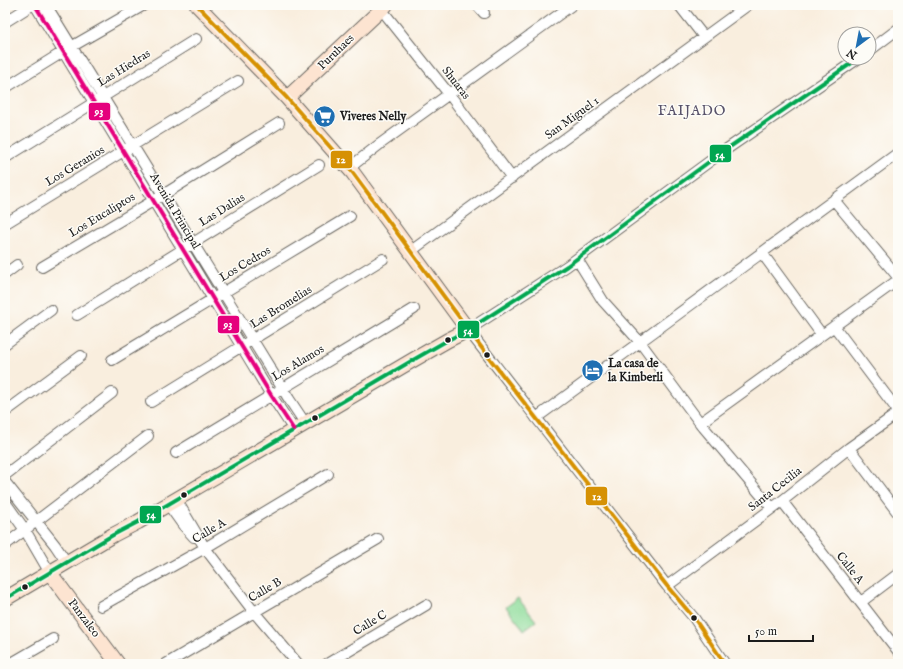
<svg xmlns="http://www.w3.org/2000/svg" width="903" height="669" viewBox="0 0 903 669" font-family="'IM FELL English',serif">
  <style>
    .green { fill: #8ddc9a; stroke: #547c5b }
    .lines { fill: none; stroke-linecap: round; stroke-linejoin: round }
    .street-casing { stroke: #696660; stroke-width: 12 }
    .secondary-casing { stroke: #696660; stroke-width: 16 }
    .street { stroke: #fff; stroke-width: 10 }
    .secondary { stroke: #fde4d1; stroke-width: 14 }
    .bus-1-casing { stroke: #fdfcf7; stroke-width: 7 }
    .bus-2-casing { stroke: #fdfcf7; stroke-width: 7 }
    .bus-3-casing { stroke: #fdfcf7; stroke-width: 7 }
    .bus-1 { stroke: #00a651; stroke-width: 4 }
    .bus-2 { stroke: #d69104; stroke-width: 4 }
    .bus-3 { stroke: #e5007d; stroke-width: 4 }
    .bus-dot { fill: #1c1c1c; stroke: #fdfcf7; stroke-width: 1.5 }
    .labels { text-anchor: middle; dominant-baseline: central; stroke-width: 3; stroke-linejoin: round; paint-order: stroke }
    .street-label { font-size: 12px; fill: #1c1c1c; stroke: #fdfcf7 }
    .poi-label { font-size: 12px; font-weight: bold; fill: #1c1c1c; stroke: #fdfcf7; text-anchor: start }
    .quarter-label { font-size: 14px; letter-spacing: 1px; fill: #575169; stroke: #fdfcf7 }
    .line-badge { stroke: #fdfcf7; stroke-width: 1.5 }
    .badge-label { font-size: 11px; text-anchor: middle; font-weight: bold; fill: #fff }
  </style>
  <rect width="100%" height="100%" fill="#fdfcf7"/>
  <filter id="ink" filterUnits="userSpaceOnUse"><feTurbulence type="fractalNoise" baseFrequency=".025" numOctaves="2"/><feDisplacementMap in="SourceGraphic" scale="8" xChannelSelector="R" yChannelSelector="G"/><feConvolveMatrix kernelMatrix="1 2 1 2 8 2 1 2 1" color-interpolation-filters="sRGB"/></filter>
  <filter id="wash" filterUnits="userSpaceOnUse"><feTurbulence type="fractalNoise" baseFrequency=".012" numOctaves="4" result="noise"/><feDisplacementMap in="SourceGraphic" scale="16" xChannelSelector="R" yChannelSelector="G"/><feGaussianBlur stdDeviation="0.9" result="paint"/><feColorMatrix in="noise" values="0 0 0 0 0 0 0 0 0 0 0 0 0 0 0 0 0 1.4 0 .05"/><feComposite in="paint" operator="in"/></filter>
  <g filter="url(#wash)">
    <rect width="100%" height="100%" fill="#f9eede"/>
    <!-- green -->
    <path class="green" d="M518,598L536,621L524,630L506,607Z"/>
  </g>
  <g filter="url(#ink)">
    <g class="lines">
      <defs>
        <path id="street" d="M35,5L271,395L294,430
          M46,5L289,399L305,423
          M378,5L449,94L512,178
          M477,5L484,13
          M679,5L704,37
          M5,22L32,5
          M869,51L898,29
          M5,88L71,47L144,5
          M5,158L196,39
          M349,168L380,144L572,5
          M834,200L898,277
          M6,223L238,81
          M411,251L748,5
          M762,253L822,335
          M577,259L603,301L640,342L700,423L898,280
          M42,267L163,195L279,123
          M5,274L17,265
          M77,315L319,165
          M834,326L898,411
          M5,344L51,310
          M112,360L350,216
          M151,402L383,259
          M5,412L81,356
          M536,418L898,153
          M700,423L772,508
          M849,448L898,513
          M176,453L414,309
          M5,475L112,393
          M5,482L55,545L67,563
          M176,499L205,548L254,612L298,664
          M782,501L898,651
          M5,502L25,530L50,573
          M168,504L183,525L194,537
          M5,545L148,436
          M667,586L782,501L849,448L898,413
          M861,602L898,574
          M101,606L205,548L328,474
          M10,664L53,639
          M166,664L378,539
          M327,664L426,605
          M725,664L694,618L667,586L468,330L567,266L721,153L859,58"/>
        <path id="secondary" d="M287,98L386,5
          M50,573L118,664
          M5,599L113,535L138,522L413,360L448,340L468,330L353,173L287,98L197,5"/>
      </defs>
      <!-- street casing -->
      <use href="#street" class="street-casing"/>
      <!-- secondary casing -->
      <use href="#secondary" class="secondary-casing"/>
      <!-- street -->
      <use href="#street" class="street"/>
      <!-- secondary -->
      <use href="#secondary" class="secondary"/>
      <defs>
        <path id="bus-1" d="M5,599L113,535L138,522L413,360L448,340L468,330L567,266L721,153L859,58"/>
        <path id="bus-2" d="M197,5L287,98L353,173L487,355L667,586L694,618L725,664"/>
        <path id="bus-3" d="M35,5L271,395L294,430"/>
      </defs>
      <!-- bus-1 casing -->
      <use href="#bus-1" class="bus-1-casing"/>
      <!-- bus-2 casing -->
      <use href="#bus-2" class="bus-2-casing"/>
      <!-- bus-3 casing -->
      <use href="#bus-3" class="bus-3-casing"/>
      <!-- bus-1 -->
      <use href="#bus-1" class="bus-1"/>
      <!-- bus-2 -->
      <use href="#bus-2" class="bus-2"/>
      <!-- bus-3 -->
      <use href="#bus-3" class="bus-3"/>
    </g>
  </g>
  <!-- icons -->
  <defs>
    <symbol id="supermarket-disc" viewBox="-11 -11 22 22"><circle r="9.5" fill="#1f6fb2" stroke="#fdfcf7"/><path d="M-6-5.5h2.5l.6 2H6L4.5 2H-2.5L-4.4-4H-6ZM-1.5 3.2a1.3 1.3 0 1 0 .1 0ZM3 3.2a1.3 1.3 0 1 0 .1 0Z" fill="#fff"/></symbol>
    <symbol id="hotel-disc" viewBox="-11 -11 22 22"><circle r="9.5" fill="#1f6fb2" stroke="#fdfcf7"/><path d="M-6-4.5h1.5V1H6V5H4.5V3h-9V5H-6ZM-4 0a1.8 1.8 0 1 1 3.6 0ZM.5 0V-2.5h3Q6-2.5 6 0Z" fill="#fff"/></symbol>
  </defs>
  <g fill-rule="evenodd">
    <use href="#supermarket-disc" x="312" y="104" width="25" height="25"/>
    <use href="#hotel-disc" x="580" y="358" width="25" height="25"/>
  </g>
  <!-- markers -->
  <g class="bus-dot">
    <circle cx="448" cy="340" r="3.5"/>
    <circle cx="487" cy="355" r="3.5"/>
    <circle cx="315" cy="418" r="3.5"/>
    <circle cx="184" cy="495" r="3.5"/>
    <circle cx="25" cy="587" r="3.5"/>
    <circle cx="694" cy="618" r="3.5"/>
  </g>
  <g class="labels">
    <!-- street labels -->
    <g class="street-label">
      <text transform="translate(336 52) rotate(-44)">Puruhaes</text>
      <text transform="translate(124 68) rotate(-32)">Las Hiedras</text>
      <text transform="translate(456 83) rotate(52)">Shuaras</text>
      <text transform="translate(572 118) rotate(-36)">San Miguel 1</text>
      <text transform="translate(75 166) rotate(-31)">Los Geranios</text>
      <text transform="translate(222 210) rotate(-32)">Las Dalias</text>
      <text transform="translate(175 211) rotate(59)">Avenida Principal</text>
      <text transform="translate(102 215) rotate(-31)">Los Eucaliptos</text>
      <text transform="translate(245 264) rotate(-31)">Los Cedros</text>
      <text transform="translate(281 307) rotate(-32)">Las Bromelias</text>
      <text transform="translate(298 363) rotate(-31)">Los Alamos</text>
      <text transform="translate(775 489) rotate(-38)">Santa Cecilia</text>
      <text transform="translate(209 531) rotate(-31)">Calle A</text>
      <text transform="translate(850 568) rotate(52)">Calle A</text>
      <text transform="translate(265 590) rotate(-31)">Calle B</text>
      <text transform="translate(84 618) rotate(53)">Panzaleo</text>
      <text transform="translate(370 623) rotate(-31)">Calle C</text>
    </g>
    <!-- poi labels -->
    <g class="poi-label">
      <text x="340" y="116">Viveres Nelly</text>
      <text x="608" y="363">La casa de<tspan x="608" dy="14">la Kimberli</tspan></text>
    </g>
    <!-- quarter labels -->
    <g class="quarter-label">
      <text x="692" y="111">FAIJADO</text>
    </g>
  </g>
  <g class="line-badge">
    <rect x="88" y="102" width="23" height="19" rx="4" fill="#e5007d"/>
    <rect x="709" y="144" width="23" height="19" rx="4" fill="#00a651"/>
    <rect x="330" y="150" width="23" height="19" rx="4" fill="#d69104"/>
    <rect x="217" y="315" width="23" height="19" rx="4" fill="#e5007d"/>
    <rect x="457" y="320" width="23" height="19" rx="4" fill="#00a651"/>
    <rect x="585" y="486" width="23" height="20" rx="4" fill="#d69104"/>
    <rect x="139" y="505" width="23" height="19" rx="4" fill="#00a651"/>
  </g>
  <g class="badge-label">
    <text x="99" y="115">93</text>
    <text x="720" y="158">54</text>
    <text x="341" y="163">12</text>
    <text x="228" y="328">93</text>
    <text x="468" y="334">54</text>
    <text x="597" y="500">12</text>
    <text x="151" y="518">54</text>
  </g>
  <!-- margin -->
  <rect width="903" height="669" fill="none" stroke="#fdfcf7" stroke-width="20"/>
  <!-- north arrow -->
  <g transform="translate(857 46) rotate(212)"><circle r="19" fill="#fdfcf7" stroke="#a3a29f"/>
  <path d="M0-3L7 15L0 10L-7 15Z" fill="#1f6fb2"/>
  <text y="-6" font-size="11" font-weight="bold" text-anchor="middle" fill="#1c1c1c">N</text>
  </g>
  <!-- scale -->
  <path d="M749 635v6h64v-6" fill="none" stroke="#1c1c1c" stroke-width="2"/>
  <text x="755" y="635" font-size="12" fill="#1c1c1c" stroke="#fdfcf7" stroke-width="3" paint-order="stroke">50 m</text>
</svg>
